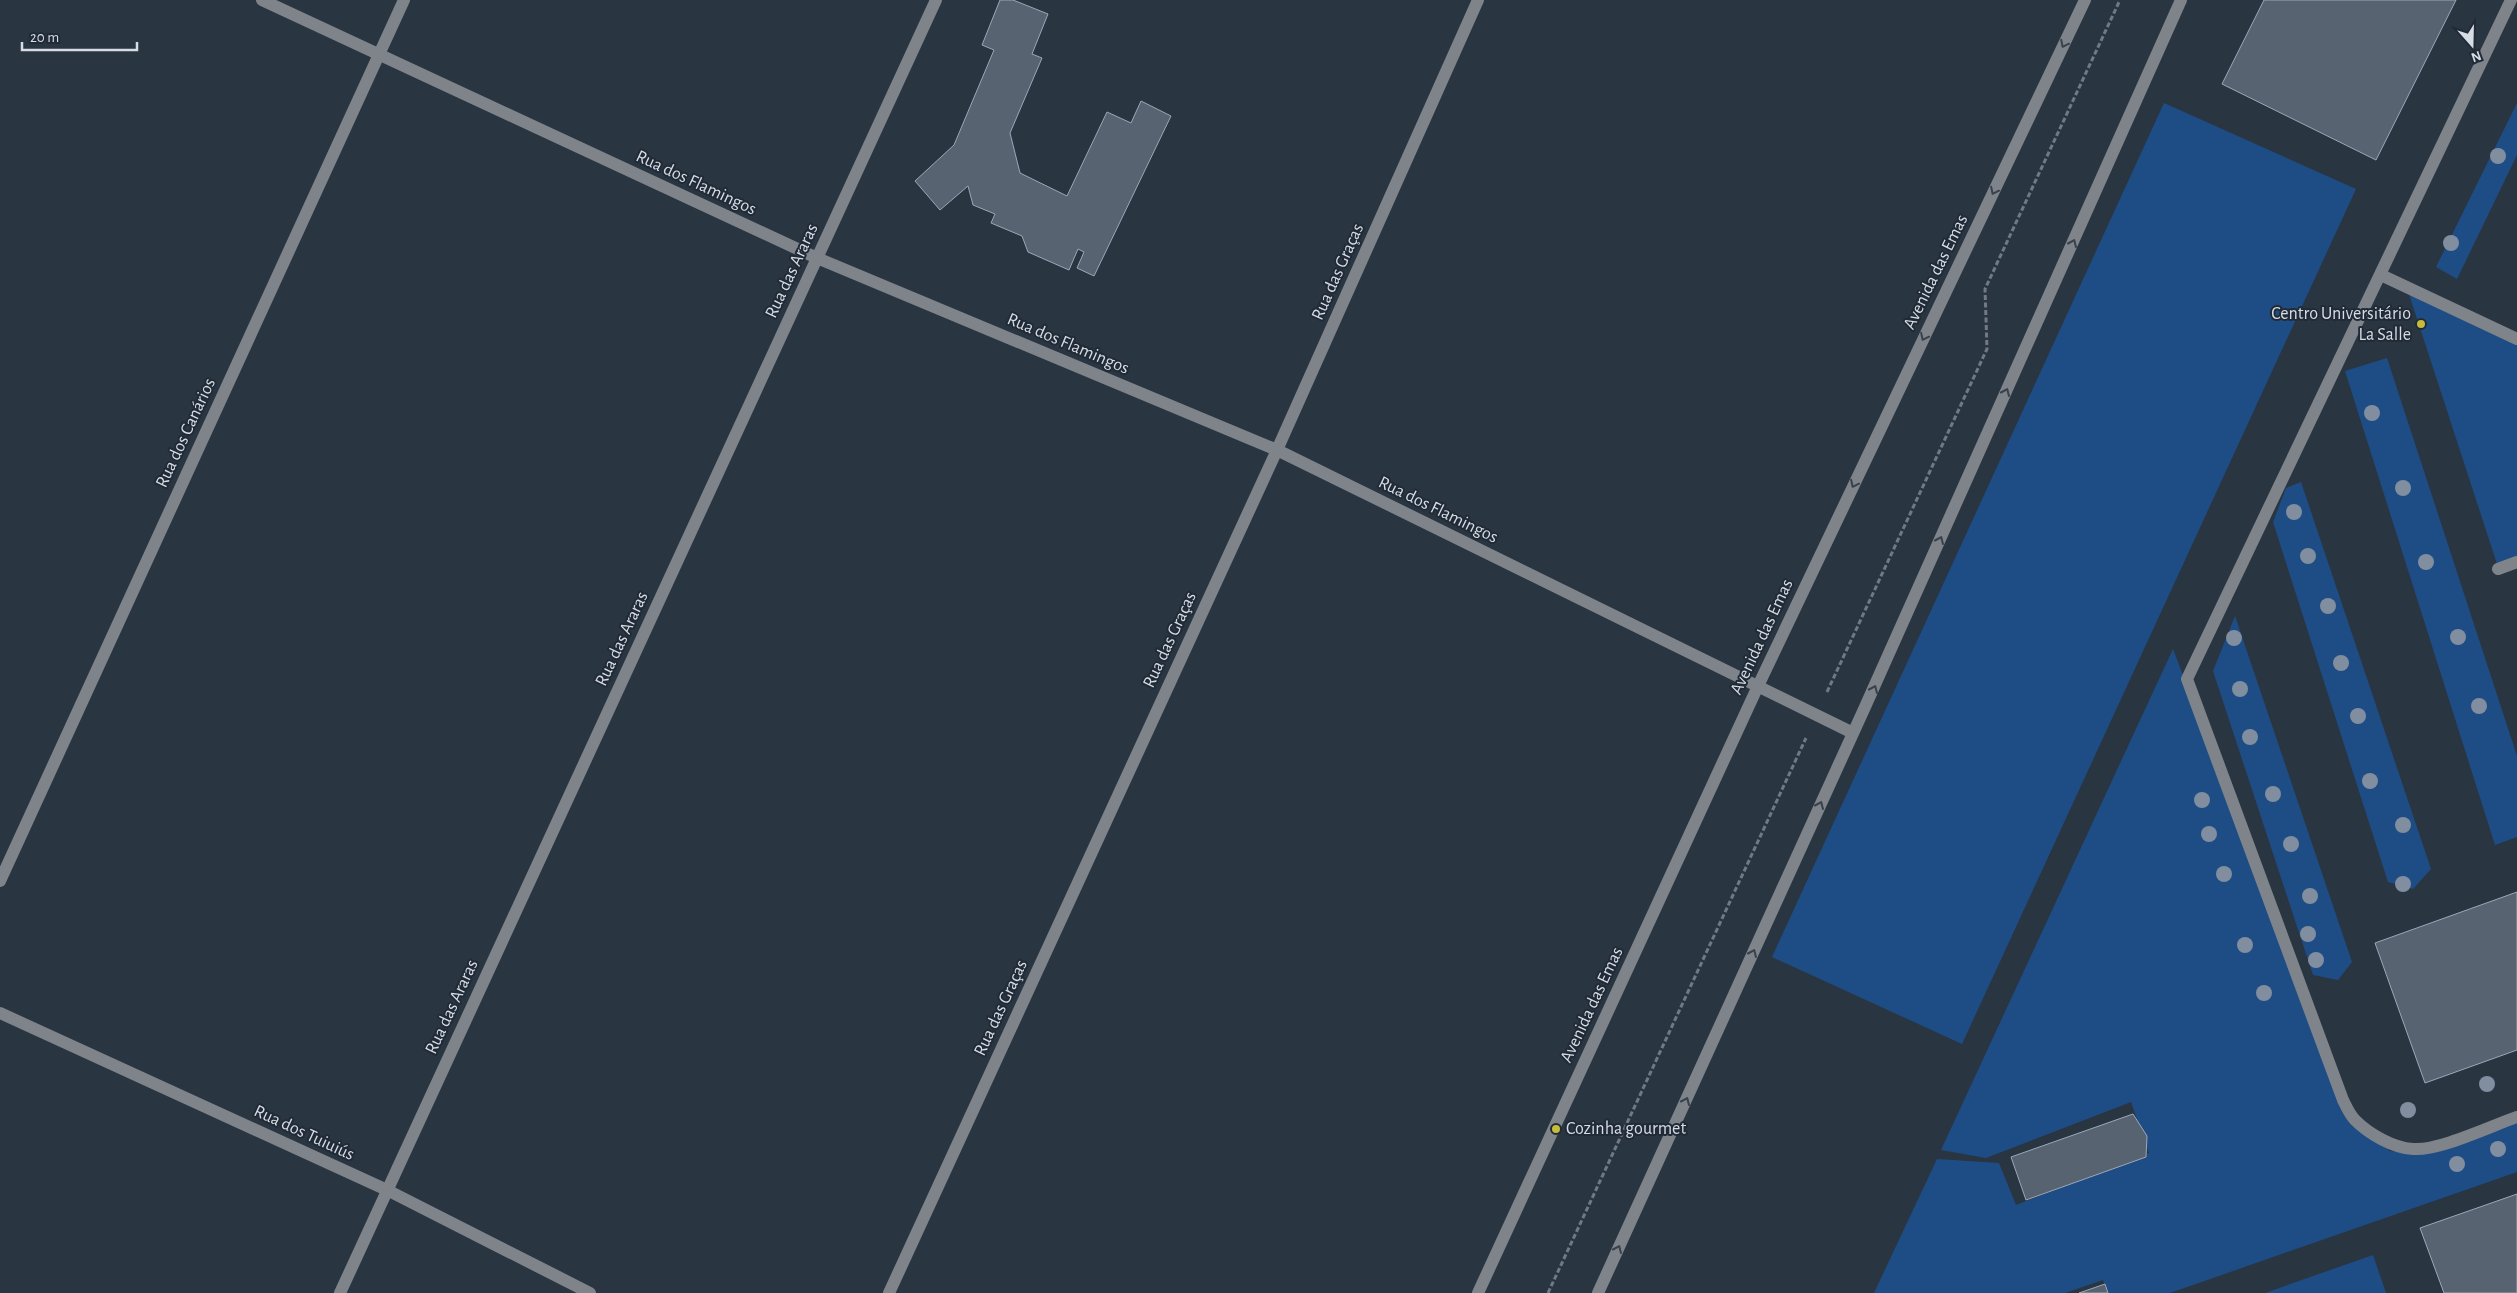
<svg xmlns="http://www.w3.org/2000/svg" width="2517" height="1293" viewBox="0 0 2517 1293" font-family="'Alegreya Sans',sans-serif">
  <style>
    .green { fill: #1e4d85 }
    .building { fill: #586371; stroke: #9ca8b8 }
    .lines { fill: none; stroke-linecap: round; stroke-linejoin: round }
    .path { stroke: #707984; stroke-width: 3; stroke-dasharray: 5 2.5; stroke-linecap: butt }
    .minor { stroke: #7f848b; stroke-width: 12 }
    .tree { fill: #818e9f }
    .oneway { stroke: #38414c }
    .poi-dot { fill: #c6bc3c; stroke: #212b37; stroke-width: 2 }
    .labels { text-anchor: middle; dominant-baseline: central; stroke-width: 4; stroke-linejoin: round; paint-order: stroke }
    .street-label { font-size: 18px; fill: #d6dce4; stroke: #212b37 }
    .poi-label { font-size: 18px; fill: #d6dce4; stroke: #212b37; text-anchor: end }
  </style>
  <rect width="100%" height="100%" fill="#2a3542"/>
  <!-- green -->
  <path class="green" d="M2164,103L2356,189L1962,1044L1772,957Z
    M2517,103V155L2457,279L2436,267Z
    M2407,288L2517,339V560L2498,567Z
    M2387,358L2517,756V837L2495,845L2345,371Z
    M2301,482L2431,869L2413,889L2388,882L2273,522L2286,488Z
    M2235,616L2352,962L2338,980L2313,975L2213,671Z
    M2173,649L2353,1123L2390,1151L2424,1154L2517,1122V1172L2170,1293H2108L2103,1280L2065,1293H1874L1937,1159L1999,1163L2016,1205L2149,1153L2131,1102L1986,1158L1941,1150Z
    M2373,1255L2386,1293H2265Z"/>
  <!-- building -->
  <path class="building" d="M1000,0H1013L1048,14L1032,54L1042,58L1010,133L1020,173L1067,196L1107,112L1131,123L1141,101L1171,116L1094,276L1077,268L1084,252L1078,249L1069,270L1028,252L1022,236L991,223L995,214L973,205L968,186L940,210L915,181L954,145L994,50L982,45Z
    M2264,0H2456L2376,160L2222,84Z
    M2517,892V1050L2425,1083L2375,943Z
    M2133,1114L2147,1136L2146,1157L2026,1200L2011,1157Z
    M2517,1194V1293H2444L2420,1228Z
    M2105,1284L2108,1293H2079Z"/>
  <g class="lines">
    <!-- path -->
    <path class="path" d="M1827,692L1987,349L1985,289L2120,0
      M1548,1293L1806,738"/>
    <!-- minor -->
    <path class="minor" d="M262,0L817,258L1277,450L1853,733
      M2511,0L2187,679L2343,1100C2346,1106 2350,1115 2355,1120C2369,1134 2393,1148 2413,1149C2439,1151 2491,1126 2517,1117
      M2381,275L2517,339
      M2498,569L2517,562
      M0,881L404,0
      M0,1013L387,1190L590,1293
      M340,1293L936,0
      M889,1293L1277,450L1478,0
      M1478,1293L1758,686L2085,0
      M1598,1293L1865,707L2181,0"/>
  </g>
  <!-- trees -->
  <g class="tree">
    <circle cx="2498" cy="156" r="8"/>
    <circle cx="2451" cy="243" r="8"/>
    <circle cx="2372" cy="413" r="8"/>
    <circle cx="2403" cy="488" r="8"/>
    <circle cx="2294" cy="512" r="8"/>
    <circle cx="2308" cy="556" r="8"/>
    <circle cx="2426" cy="562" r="8"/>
    <circle cx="2328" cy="606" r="8"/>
    <circle cx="2458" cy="637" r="8"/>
    <circle cx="2234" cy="638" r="8"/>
    <circle cx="2341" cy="663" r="8"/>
    <circle cx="2240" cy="689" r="8"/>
    <circle cx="2479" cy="706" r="8"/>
    <circle cx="2358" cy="716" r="8"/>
    <circle cx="2250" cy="737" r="8"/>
    <circle cx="2370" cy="781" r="8"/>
    <circle cx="2273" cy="794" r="8"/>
    <circle cx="2202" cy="800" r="8"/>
    <circle cx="2403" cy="825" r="8"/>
    <circle cx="2209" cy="834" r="8"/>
    <circle cx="2291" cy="844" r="8"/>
    <circle cx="2224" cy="874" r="8"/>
    <circle cx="2403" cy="884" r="8"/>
    <circle cx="2310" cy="896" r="8"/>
    <circle cx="2308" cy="934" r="8"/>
    <circle cx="2245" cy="945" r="8"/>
    <circle cx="2316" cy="960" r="8"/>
    <circle cx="2264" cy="993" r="8"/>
    <circle cx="2487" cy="1084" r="8"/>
    <circle cx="2408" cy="1110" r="8"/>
    <circle cx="2498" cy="1149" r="8"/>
    <circle cx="2457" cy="1164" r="8"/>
  </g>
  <!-- one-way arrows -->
  <defs><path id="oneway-chevron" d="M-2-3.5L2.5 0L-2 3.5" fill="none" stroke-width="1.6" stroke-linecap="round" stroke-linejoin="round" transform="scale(1.25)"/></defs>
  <g class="oneway">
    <use href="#oneway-chevron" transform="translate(2064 44) rotate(116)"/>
    <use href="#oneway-chevron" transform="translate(1994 191) rotate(116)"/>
    <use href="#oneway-chevron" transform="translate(2073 243) rotate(-66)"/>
    <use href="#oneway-chevron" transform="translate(1924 337) rotate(116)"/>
    <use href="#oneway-chevron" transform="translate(2006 392) rotate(-66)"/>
    <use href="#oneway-chevron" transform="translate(1854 484) rotate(116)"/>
    <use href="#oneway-chevron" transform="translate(1940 540) rotate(-66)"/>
    <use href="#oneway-chevron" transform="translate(1874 689) rotate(-66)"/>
    <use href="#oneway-chevron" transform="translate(1820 805) rotate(-66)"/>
    <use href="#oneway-chevron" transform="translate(1753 953) rotate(-66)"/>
    <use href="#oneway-chevron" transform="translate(1686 1101) rotate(-66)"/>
    <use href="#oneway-chevron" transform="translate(1618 1249) rotate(-66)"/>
  </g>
  <!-- markers -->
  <g class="poi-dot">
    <circle cx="2421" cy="324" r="5"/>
    <circle cx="1556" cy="1129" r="5"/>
  </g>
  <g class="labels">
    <!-- street labels -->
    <g class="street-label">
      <text transform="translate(696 183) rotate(25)">Rua dos Flamingos</text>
      <text transform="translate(792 271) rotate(-65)">Rua das Araras</text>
      <text transform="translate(1338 272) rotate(-66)">Rua das Graças</text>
      <text transform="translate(1936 272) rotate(-64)">Avenida das Emas</text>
      <text transform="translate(1068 344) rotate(23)">Rua dos Flamingos</text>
      <text transform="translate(186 433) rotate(-65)">Rua dos Canários</text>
      <text transform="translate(1438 510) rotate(26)">Rua dos Flamingos</text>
      <text transform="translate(1762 637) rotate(-65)">Avenida das Emas</text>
      <text transform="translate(622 639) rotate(-65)">Rua das Araras</text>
      <text transform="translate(1170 640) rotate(-65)">Rua das Graças</text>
      <text transform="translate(1592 1005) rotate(-65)">Avenida das Emas</text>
      <text transform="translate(452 1007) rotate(-65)">Rua das Araras</text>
      <text transform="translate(1001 1008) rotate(-65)">Rua das Graças</text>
      <text transform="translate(304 1133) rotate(25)">Rua dos Tuiuiús</text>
    </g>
    <!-- poi labels -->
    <g class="poi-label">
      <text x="2411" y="314">Centro Universitário<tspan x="2411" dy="21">La Salle</tspan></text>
      <text x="1566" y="1129" text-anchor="start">Cozinha gourmet</text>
    </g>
  </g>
  <!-- north arrow -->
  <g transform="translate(2472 45) rotate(160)" stroke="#212b37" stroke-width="4" paint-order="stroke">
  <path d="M0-4L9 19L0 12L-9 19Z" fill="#d6dce4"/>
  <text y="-8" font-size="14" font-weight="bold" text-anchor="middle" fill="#d6dce4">N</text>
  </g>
  <!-- scale -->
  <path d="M22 42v8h115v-8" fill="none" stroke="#d6dce4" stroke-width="2.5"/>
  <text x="30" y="42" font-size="15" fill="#d6dce4" stroke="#212b37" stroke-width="4" paint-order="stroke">20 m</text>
</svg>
